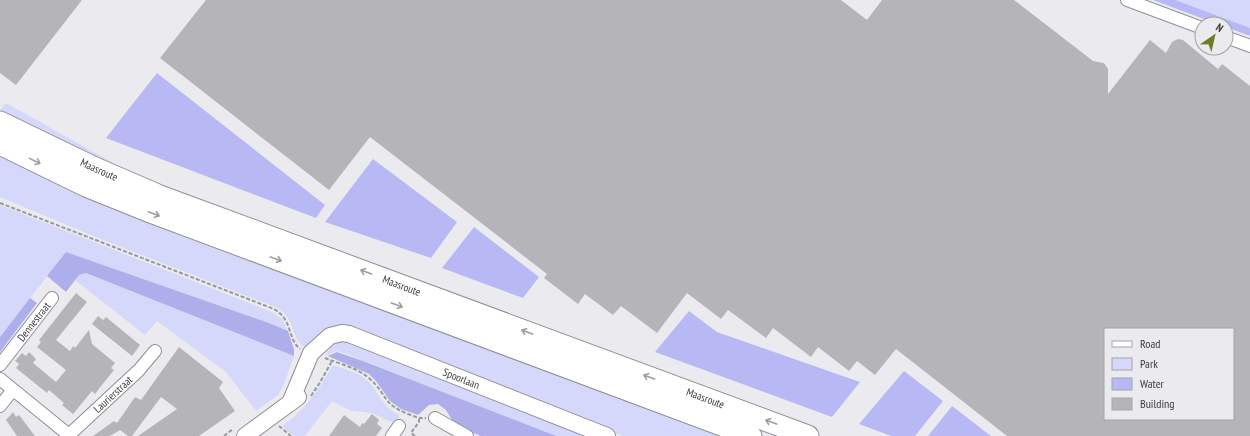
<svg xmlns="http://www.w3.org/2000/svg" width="1250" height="436" viewBox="0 0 1250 436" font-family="'PT Sans Narrow',sans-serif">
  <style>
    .green { fill: #d5d7fb }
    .forest { fill: #aeafea }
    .water { fill: #b8b9f4 }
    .building { fill: #b5b5b9; fill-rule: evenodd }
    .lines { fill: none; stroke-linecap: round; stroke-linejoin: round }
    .street-casing { stroke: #8f8f93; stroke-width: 14 }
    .secondary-casing { stroke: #8f8f93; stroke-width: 18 }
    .highway-casing { stroke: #8f8f93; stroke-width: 23 }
    .path { stroke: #99999b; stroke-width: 2; stroke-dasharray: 4 2; stroke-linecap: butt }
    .street { stroke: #fff; stroke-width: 12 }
    .secondary { stroke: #fff; stroke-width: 16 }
    .highway { stroke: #fff; stroke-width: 21 }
    .oneway { stroke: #9e9e9e }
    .labels { text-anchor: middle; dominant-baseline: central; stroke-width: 4; stroke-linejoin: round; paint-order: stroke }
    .street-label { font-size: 11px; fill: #3d3d3e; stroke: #ebebef }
  </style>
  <rect width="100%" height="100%" fill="#ebebef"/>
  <!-- green -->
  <path class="green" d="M1170,0H1250V31Z
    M6,103L133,174L63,143L0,110Z
    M0,155L70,190L176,234L722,436H623L342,327C325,326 315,334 309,349C289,342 298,321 278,308L103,240L0,197Z
    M0,205L272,312L282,319L288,331L269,323L66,252L0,337Z
    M86,273L294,356L283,387L278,395L256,411L226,372L157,321L145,335L75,280L79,275Z
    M345,340L592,436H556L341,352L335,351L326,356C330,346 335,343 345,340Z
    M332,366C338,366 344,368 350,371C357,373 364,377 369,382C380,394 381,406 398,414L399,417L396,424L372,413L349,410L332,401L305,436H294L282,426C304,411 319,390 332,366Z"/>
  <!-- forest -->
  <path class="forest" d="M66,252L269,323L288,331L294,349V356L86,273L79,275L66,292L47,276Z
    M30,298L37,303L0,352V337Z
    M337,352L363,361L556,436H481L455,425L446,410L438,404L429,405L418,415L401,409L390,401L376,381L369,374L328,356Z"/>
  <!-- water -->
  <path class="water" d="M1153,0H1175L1250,28V36L1226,27V24H1217Z
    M157,73L325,205L316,218L106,138Z
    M373,159L457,222L431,258L325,222Z
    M474,227L539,277L523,298L442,268Z
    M689,311L717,332L860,382L832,417L655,352Z
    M904,371L943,401L915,436H891L859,424Z
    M952,406L991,436H928Z"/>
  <!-- building -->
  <path class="building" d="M0,0H82L16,85L0,73Z
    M206,0H841L867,20L882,0H1014L1093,61L1104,63L1108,69V94L1150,40L1166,53L1172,42L1178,39L1183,40L1218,69L1222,64L1250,86V436H1007L896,349L875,375L857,361L849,371L818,347L811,357L773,328L766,338L728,310L721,319L687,293L657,333L621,306L613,315L585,294L578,304L544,278L547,274L370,137L329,190L160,58ZM1105,329H1233V419H1105Z
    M76,293L87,302L56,340L70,351L73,346L75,348L89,330L92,344L115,363L111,368L114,370L101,386L95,394L92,391L73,414L62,405L64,403L49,390L47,393L16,368L19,364L15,361L22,353L26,356L29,352L36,359L33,363L56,382L66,370L37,347L41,342L39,340Z
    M98,316L103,320L106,317L140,345L132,356L92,324Z
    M179,347L223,382L219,388L235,411L199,436H138L177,409L161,397L132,436H128L120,430L110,436H93L114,421L117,423L135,397L141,400Z
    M13,412L16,417L19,415L35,436H17L6,420Z
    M372,414L379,420L377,424L382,428L376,436H329L344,415L360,427L362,423L364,424Z"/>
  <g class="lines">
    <defs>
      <g id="street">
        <path d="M1127,0L1202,28"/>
        <path d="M1226,37L1250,46"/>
        <path id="s1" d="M0,365L52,298"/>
        <path d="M0,379L70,436"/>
        <path d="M0,406L12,391"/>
        <path d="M435,418L467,436"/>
        <path id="s2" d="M69,435L139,370L155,351"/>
        <path d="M392,436L399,426"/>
      </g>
      <g id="secondary">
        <path id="s3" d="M290,403L311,353L330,336L342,333L349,334L607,436"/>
        <path d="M245,436L298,397"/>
      </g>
      <g id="highway">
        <path id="s4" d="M0,122L95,168L160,196L808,436"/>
        <path d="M0,144L86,186L153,213L751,436"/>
      </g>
    </defs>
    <!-- street casing -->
    <use href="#street" class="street-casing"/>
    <!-- secondary casing -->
    <use href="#secondary" class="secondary-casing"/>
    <!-- highway casing -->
    <use href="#highway" class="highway-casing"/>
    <!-- path -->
    <path class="path" d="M0,203L274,309C293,320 287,338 300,349
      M325,358C340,364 358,368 370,379C388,395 381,403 408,414C414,416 419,419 426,418
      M311,396L319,384L332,361
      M279,426L291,436
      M224,436L233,429
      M415,436L411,433L419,422V419"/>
    <!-- street -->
    <use href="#street" class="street"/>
    <!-- secondary -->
    <use href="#secondary" class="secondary"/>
    <!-- highway -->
    <use href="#highway" class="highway"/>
  </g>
  <!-- one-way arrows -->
  <defs><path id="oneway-shaft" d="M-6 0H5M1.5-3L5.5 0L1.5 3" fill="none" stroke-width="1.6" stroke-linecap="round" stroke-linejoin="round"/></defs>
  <g class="oneway">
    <use href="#oneway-shaft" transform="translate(35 161) rotate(26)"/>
    <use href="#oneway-shaft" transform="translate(154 214) rotate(21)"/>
    <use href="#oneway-shaft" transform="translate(276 259) rotate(20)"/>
    <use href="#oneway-shaft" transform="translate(366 272) rotate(-160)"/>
    <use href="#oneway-shaft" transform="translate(397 305) rotate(20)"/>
    <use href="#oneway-shaft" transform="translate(527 332) rotate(-160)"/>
    <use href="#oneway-shaft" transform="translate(649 377) rotate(-160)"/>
    <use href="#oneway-shaft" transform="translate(771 422) rotate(-160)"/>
  </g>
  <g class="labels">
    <!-- street labels -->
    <g class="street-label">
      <text stroke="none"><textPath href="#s4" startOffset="110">Maasroute</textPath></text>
      <text stroke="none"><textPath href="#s4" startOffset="434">Maasroute</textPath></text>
      <text stroke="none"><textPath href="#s1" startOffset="55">Dennestraat</textPath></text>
      <text stroke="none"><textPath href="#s3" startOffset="220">Spoorlaan</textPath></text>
      <text stroke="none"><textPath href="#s2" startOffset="60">Laurierstraat</textPath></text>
      <text stroke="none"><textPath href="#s4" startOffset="758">Maasroute</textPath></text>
    </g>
  </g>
  <!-- legend -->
  <rect x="1104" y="328" width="130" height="92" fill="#ebebef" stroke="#a5a5a8"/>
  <rect x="1112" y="341" width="20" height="6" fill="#ffffff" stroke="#a5a5a8"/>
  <text x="1140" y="348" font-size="12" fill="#3d3d3e">Road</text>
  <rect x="1112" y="358" width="20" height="12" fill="#d5d7fb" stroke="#a5a5a8"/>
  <text x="1140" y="368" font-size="12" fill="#3d3d3e">Park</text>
  <rect x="1112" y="378" width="20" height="12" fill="#b8b9f4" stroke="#a5a5a8"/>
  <text x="1140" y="388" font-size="12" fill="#3d3d3e">Water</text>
  <rect x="1112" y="398" width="20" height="12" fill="#b5b5b9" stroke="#a5a5a8"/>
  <text x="1140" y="408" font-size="12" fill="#3d3d3e">Building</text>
  <!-- north arrow -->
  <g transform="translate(1214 36) rotate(34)"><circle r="19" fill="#ebebef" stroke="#a5a5a8"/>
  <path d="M0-3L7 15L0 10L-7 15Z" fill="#6e7c29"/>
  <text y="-6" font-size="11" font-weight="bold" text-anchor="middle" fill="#3d3d3e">N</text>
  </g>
</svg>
